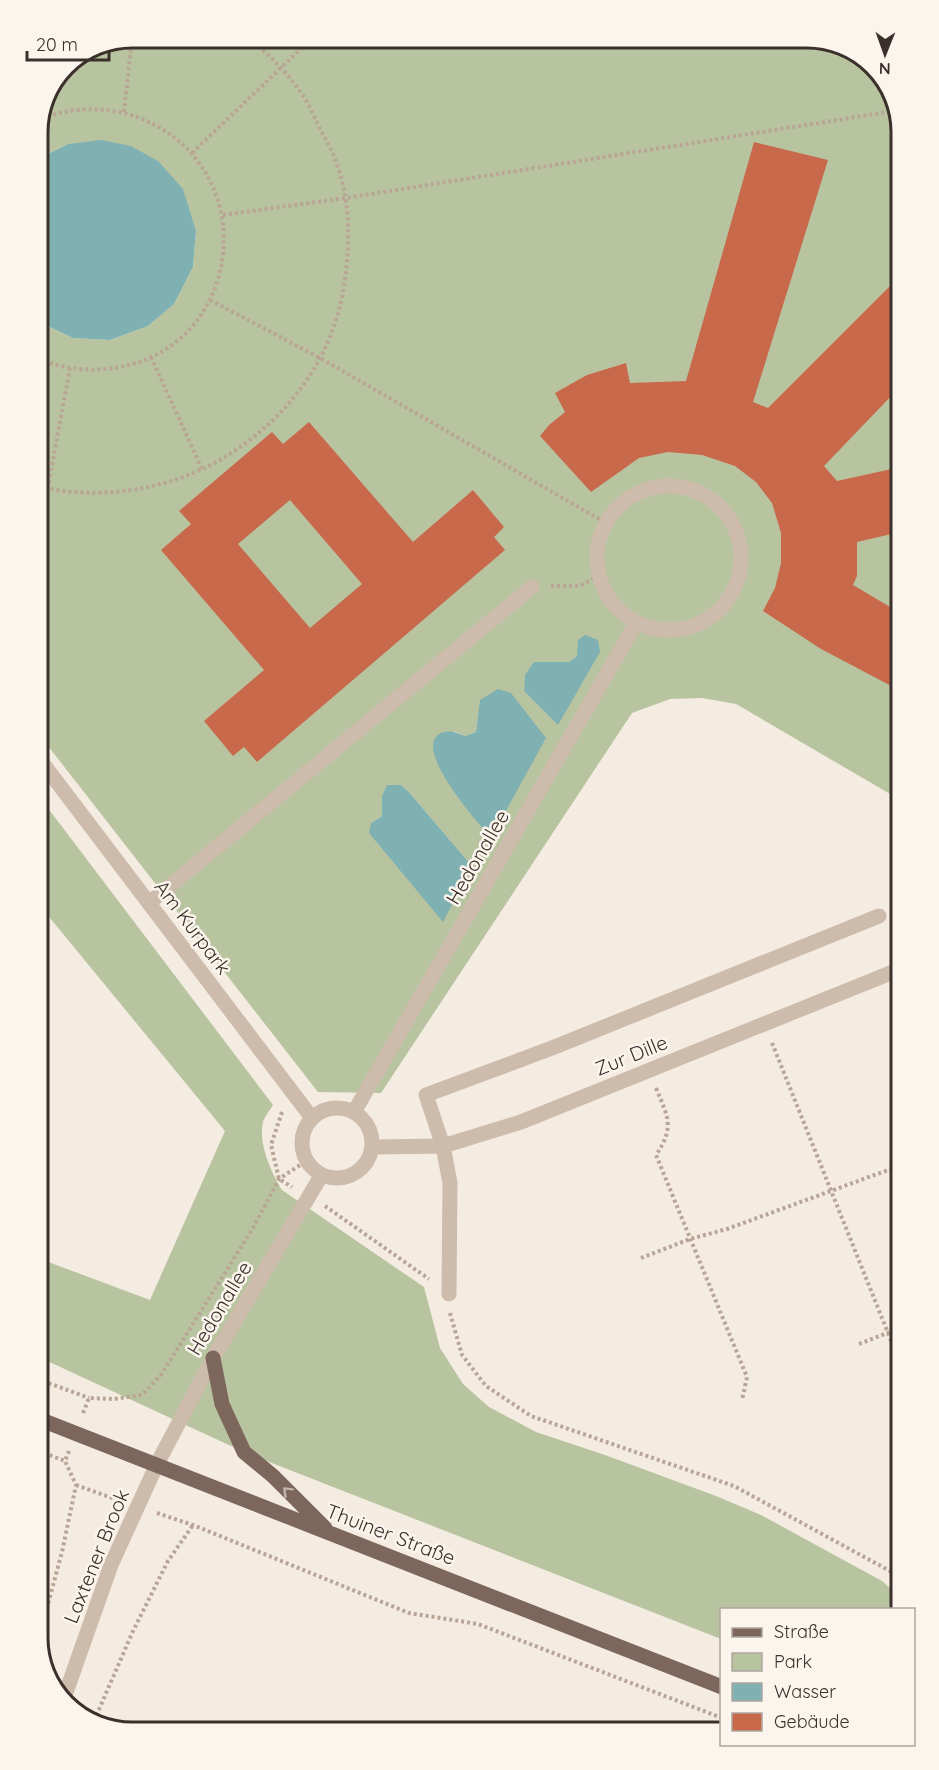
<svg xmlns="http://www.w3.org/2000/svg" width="939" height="1770" viewBox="0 0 939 1770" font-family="Quicksand,sans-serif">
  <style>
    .green { fill: #b8c4a0; fill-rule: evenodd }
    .water { fill: #7fb0b2 }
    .building { fill: #c8694b; fill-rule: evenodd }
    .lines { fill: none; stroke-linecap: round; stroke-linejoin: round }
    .path { stroke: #b9a596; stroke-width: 4; stroke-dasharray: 3 3; stroke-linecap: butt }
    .minor { stroke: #cdbbac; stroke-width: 15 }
    .major { stroke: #7d675c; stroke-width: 15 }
    .oneway { stroke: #c2b5ac }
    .labels { text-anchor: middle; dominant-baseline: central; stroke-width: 5; stroke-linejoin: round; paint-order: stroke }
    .street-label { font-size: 20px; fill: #3b302b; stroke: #fbf5ee }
    .rim { fill: none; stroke: #3b302b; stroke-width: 3 }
  </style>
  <rect width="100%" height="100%" fill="#f4ebe1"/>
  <!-- green -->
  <path class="green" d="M132,38H813L860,54L894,96L897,798L736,704L702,698L670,699L632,713L381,1093L318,1092L41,737L39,322L73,338L110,340L148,326L174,304L193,267L196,231L68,144L38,159V126L66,65ZM577,656L558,725L534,662H569ZM478,718L491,837L454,731L465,736L476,732ZM401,785L408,791L472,866L371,823L382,816Z
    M41,799L273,1105C270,1110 265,1116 263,1122C258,1143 271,1172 282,1190L424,1287L440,1348L463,1384L489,1407L536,1432L605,1455L716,1496L761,1515L882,1581L901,1598V1609L722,1610L721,1639L244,1452L43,1359V1260L150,1300L225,1131L41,907Z"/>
  <!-- water -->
  <path class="water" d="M101,140L131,146L158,161L183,189L196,231L193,267L174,304L148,326L110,340L73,338L39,322L38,159L68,144Z
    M585,635L598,640L600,652L558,725L524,691L525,675L534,662H569L577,656L578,640Z
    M498,689L511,693L546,738L491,838C478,823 415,752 438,735C446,729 456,732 465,736L476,732L480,700Z
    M387,785H401L408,791L472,866L443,922L369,833L371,823L382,816V796Z"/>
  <!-- building -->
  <path class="building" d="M754,142L828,160L753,402L768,408L895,281L896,391L824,466L837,481L896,468V533L857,542V576L853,585L897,611V689L821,649L763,611L775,588L781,563V533L772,503L756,482L735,466L702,455L668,452L639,458L591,492L540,436L549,425L565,412L555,393L587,375L626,363L630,383L686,381Z
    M309,422L413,542L473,490L504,527L494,537L505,550L257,762L244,747L233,756L204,721L264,670L161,550L191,524L179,511L272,432L283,444ZM290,500L362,584L310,628L238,544Z"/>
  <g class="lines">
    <!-- path -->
    <path class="path" d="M124,112L132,38
      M192,153L312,38
      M223,215L346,198L894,111
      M210,300L320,358L606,523
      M151,357L202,469
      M39,358C58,368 83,371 105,369C244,358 269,166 137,117C108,107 68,105 40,121
      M39,486C73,496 114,494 148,487C232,470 308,405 335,323C342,303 345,282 347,261C350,228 348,193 336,162C332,149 324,137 318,125C313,114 308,102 301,93C287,72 267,52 247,38
      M40,530L70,368
      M551,586H580L598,576
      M772,1043L900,1363
      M656,1088C668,1117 675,1127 656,1155L747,1377L742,1400
      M282,1112L271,1145L279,1179L292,1187
      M325,1206L429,1279
      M641,1258L690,1239L727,1229L899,1166
      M450,1313L462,1355L486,1386L531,1416L734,1486L901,1577
      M859,1344L900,1328
      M43,1381L89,1398
      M83,1413L89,1398L114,1399L142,1395L161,1375L253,1228L279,1179L303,1163
      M44,1453L65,1461
      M76,1485L118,1500
      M157,1513L193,1525L409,1613L478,1624L722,1718
      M45,1615L62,1552L76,1485L65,1461L69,1451
      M94,1721L133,1631L168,1561L193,1525"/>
    <!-- minor -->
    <path class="minor" d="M597 558a72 72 0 1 1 144 0a72 72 0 1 1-144 0Z
      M41,761L312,1118
      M149,903L532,587
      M302 1143a35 35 0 1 1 70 0a35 35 0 1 1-70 0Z
      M354,1112L636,623
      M373,1147L443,1146L521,1122L898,970
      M449,1294L450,1183L443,1146L426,1095L552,1048L879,916
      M64,1698L111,1565L157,1464L213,1358L321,1176"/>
    <!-- major -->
    <path class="major" d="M213,1358L222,1404L244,1452L273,1476L325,1528
      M44,1421L722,1687"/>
  </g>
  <!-- one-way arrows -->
  <defs><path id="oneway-chevron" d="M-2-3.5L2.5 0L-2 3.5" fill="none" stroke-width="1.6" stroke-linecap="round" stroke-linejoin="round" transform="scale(1.5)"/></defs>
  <use class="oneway" href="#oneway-chevron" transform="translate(287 1491) rotate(-135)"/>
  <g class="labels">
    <!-- street labels -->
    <g class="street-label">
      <text transform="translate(477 857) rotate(-60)">Hedonallee</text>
      <text transform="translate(193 927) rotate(53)">Am Kurpark</text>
      <text transform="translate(631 1055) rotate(-22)">Zur Dille</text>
      <text transform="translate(219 1308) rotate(-59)">Hedonallee</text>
      <text transform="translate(391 1534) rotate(21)">Thuiner Straße</text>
      <text transform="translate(96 1556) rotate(-68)">Laxtener Brook</text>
    </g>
  </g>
  <!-- crop -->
  <path d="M0 0H939V1770H0ZM132 48H807A84 84 0 0 1 891 132V1638A84 84 0 0 1 807 1722H132A84 84 0 0 1 48 1638V132A84 84 0 0 1 132 48Z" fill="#fbf5ee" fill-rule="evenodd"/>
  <path class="rim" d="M132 48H807A84 84 0 0 1 891 132V1638A84 84 0 0 1 807 1722H132A84 84 0 0 1 48 1638V132A84 84 0 0 1 132 48Z"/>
  <!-- legend -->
  <rect x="720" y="1608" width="195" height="138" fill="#fbf5ee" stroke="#aea6a0" stroke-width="1.5"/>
  <rect x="732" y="1628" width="30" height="9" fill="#7d675c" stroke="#aea6a0" stroke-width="1.5"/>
  <text x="774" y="1638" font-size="18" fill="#3b302b">Straße</text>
  <rect x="732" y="1653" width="30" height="18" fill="#b8c4a0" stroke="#aea6a0" stroke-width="1.5"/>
  <text x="774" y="1668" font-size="18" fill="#3b302b">Park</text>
  <rect x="732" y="1683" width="30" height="18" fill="#7fb0b2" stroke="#aea6a0" stroke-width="1.5"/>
  <text x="774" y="1698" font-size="18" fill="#3b302b">Wasser</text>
  <rect x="732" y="1713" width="30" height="18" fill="#c8694b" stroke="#aea6a0" stroke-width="1.5"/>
  <text x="774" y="1728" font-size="18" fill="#3b302b">Gebäude</text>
  <!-- north arrow -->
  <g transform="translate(885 54) rotate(181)" stroke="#fbf5ee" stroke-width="4.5" paint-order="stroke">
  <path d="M0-4.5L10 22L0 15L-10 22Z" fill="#3b302b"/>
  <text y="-9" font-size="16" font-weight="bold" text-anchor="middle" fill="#3b302b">N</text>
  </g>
  <!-- scale -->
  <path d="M27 51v9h82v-9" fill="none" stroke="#3b302b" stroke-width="3"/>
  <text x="36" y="51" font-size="18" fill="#3b302b" stroke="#fbf5ee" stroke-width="4.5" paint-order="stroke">20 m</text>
</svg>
